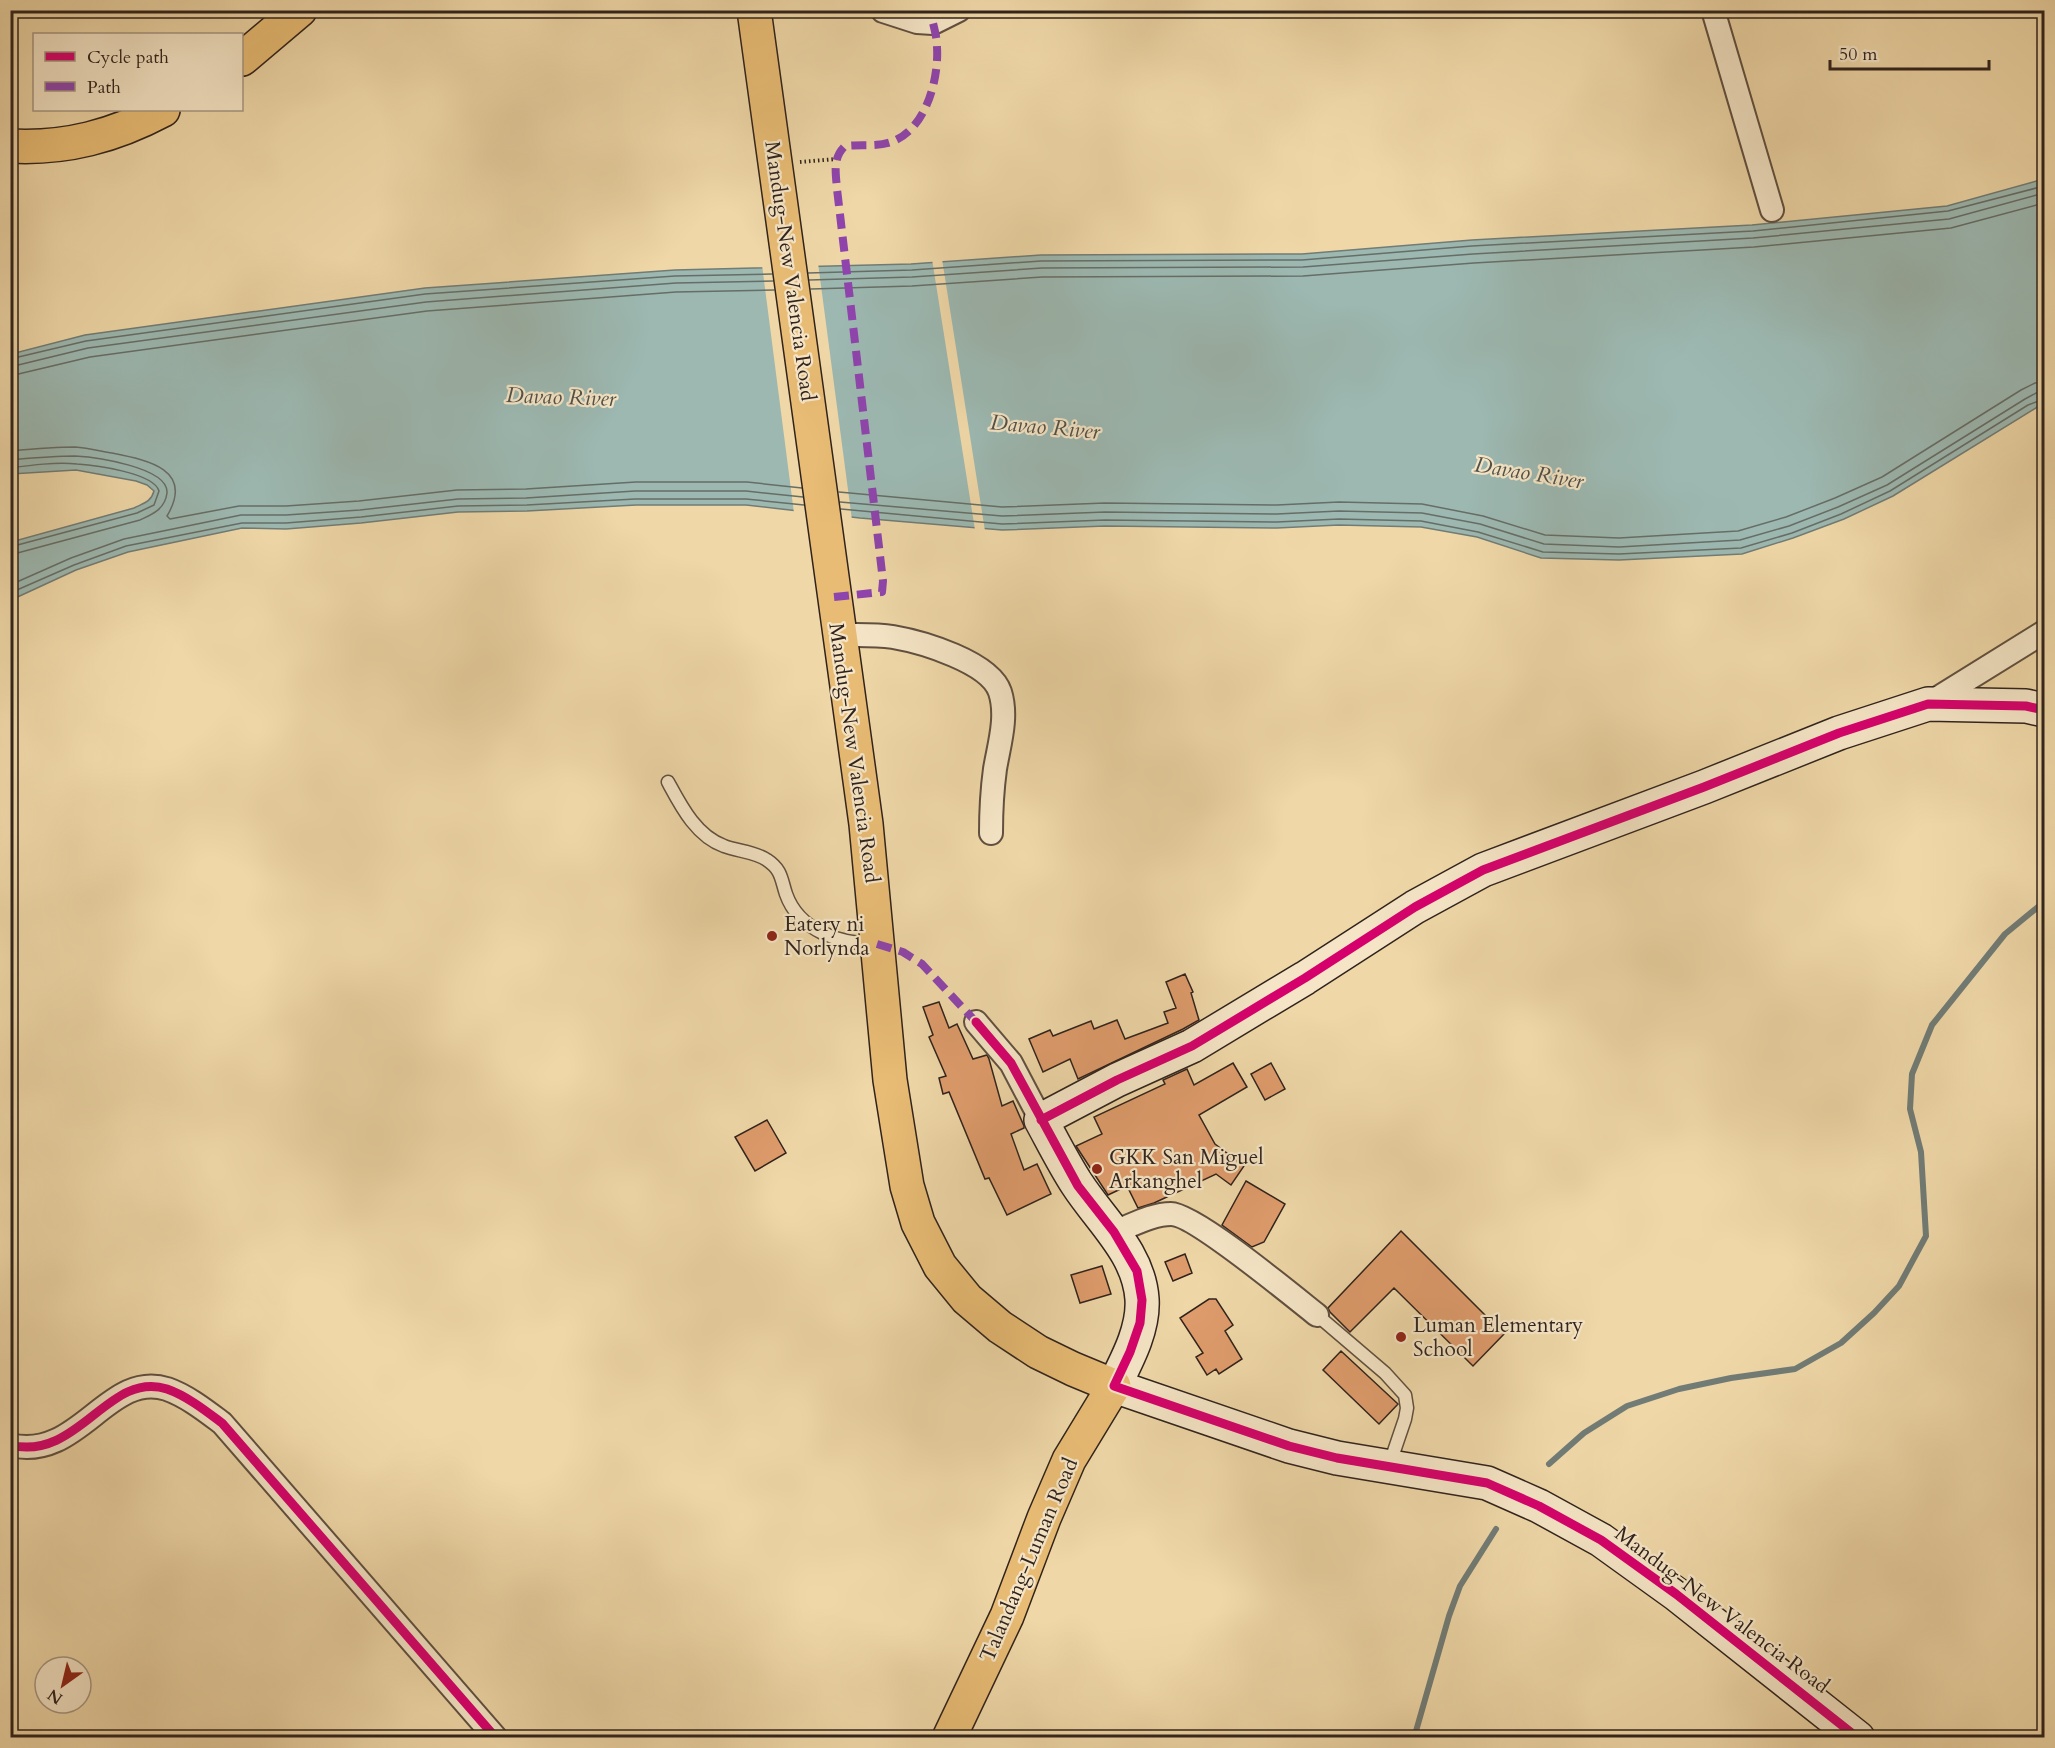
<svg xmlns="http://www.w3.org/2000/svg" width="2055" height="1748" viewBox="0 0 2055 1748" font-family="Cardo,serif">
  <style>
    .water { fill: #9cb8b1; stroke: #717c76; stroke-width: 1.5 }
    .pier { fill: #efd7a7 }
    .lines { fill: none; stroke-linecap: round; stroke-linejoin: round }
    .shore { stroke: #666e67; stroke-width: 1.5 }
    .stream { stroke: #717c76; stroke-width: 6 }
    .building { fill: #df9c6c; stroke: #30231d; stroke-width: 1.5 }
    .lane-casing { stroke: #605040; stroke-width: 15 }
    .street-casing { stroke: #605040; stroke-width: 26 }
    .secondary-casing { stroke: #30231d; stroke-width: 36 }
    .primary-casing { stroke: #30231d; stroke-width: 36 }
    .path { stroke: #30231d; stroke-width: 4; stroke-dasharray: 1.5 3; stroke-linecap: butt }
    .lane { stroke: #f5e5c6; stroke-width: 12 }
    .street { stroke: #f5e5c6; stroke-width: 22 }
    .secondary { stroke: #f5e5c6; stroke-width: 33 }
    .primary { stroke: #e8bc74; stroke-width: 33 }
    .quiet { stroke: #8e44ad; stroke-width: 8; stroke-dasharray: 15 8; stroke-linecap: butt }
    .cycleway-casing { stroke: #f5e5c6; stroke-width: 13 }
    .cycleway { stroke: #d6006c; stroke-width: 9 }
    .poi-dot { fill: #8f2418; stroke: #f5e5c6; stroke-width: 2 }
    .labels { text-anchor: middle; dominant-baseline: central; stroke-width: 4.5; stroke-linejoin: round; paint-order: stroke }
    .street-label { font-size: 21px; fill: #30231d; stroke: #f5e5c6 }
    .poi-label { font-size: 21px; fill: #30231d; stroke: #f5e5c6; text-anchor: start }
    .water-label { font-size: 22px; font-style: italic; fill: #505049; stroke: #f5e5c6 }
  </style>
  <rect width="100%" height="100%" fill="#efd7a7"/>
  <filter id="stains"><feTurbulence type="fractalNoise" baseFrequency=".00333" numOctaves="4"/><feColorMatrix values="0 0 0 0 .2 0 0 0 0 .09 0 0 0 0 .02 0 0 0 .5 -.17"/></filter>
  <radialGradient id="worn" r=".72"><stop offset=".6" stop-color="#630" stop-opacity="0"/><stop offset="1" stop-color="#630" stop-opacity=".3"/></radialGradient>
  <!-- water -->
  <path class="water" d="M2044,179V403L1893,496L1844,519L1793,538L1742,554L1619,560L1541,558L1477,537L1421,527L1339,525L1277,528L1105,526L1002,530L860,518L746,505H636L527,511L458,512L361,523L286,529L242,528L128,552L76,570L11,600V542L134,508C144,503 151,502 154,491L147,485L136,481L76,470L11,474V354L85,335L425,288L675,270L911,264L1041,255L1302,254L1472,240L1752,225L1947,206Z"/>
  <!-- pier -->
  <path class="pier" d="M932,259H942L985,531L975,530Z
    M818,263L852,520L794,513L762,265Z"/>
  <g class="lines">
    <!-- shore -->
    <path class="shore" d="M808,273L912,270L1041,261L1302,260L1472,246L1753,231L1948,211L2044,186
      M809,280L912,277L1042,268L1303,267L1473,254L1753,238L1949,219L2044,193
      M811,289L912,286L1042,277L1303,276L1474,263L1754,247L1951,228L2044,203
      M10,359L86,341L425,294L675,276L772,274
      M10,367L88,348L426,302L676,283L773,281
      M10,376L90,357L427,311L676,292L774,290
      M10,451C32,449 54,447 75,447C88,448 100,451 112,453C147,460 195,469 167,516L170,519L239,506H286L359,501L457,490L526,489L636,482H747L802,488
      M10,460C32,458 53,456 75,456C94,457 169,467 167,493C165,509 153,514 140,520L10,555
      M10,468C32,465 55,462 77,464C95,465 154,473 159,491L154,505L137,513L10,547
      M839,492L1002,507L1105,503L1277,505L1339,502L1422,504L1483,516L1545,535L1619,538L1738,531L1786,517L1835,498L1882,477L2021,390L2035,383L2044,382
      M840,502L1002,516L1105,512L1277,514L1339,511L1422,513L1480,524L1544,544L1619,547L1740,540L1789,526L1838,507L1887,485L2025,399L2038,392L2044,391
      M841,509L1002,524L1105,520L1277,522L1339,519L1421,521L1478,532L1543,552L1619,554L1741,548L1792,533L1841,514L1890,491L2028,405L2044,399
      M10,585L71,558L124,539L241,515H286L360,510L458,499L526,498L635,491H746L803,497
      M10,593L74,565L126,546L242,523H286L361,517L458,506L527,505L635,499H746L804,505"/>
    <!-- stream -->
    <path class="stream" d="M1549,1464L1584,1433L1627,1406L1679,1389L1731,1378L1795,1369L1841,1343L1874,1313L1899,1286L1926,1236L1921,1152L1910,1109L1912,1074L1932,1025L2005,934L2044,902
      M1414,1738L1449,1616L1460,1586L1496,1529"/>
  </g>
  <!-- building -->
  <path class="building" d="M1185,974L1193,992L1191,993L1199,1020L1183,1029L1078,1079L1070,1059L1043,1072L1029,1039L1050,1030L1053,1036L1091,1021L1094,1029L1117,1020L1125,1039L1168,1023L1164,1012L1176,1008L1166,982Z
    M939,1002L949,1028L957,1024L973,1059L987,1055L989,1059L1002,1106L1013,1101L1024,1126V1128L1011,1134L1024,1170L1037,1164L1051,1194L1007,1215L989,1178L985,1179L949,1092L943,1094L939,1078L946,1076L929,1037L933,1035L923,1007Z
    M1233,1063L1247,1087L1199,1115L1215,1144L1244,1166L1231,1185L1216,1174L1154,1203L1138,1208L1127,1186L1108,1195L1076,1146L1102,1134L1094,1117L1165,1084L1163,1080L1187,1069L1194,1085Z
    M1271,1063L1285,1089L1265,1100L1251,1074Z
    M767,1120L786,1153L755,1171L735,1137Z
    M1246,1181L1285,1204L1264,1242L1252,1247L1222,1225Z
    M1401,1231L1504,1334L1473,1366L1394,1288L1350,1332L1330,1312L1328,1308Z
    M1185,1254L1192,1273L1173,1281L1165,1262Z
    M1102,1266L1111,1294L1080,1303L1071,1275Z
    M1209,1299H1216L1233,1325L1225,1331L1242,1359L1219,1374L1216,1369L1207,1375L1196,1357L1203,1353L1180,1318Z
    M1341,1351L1398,1404L1379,1424L1323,1370Z"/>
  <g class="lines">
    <defs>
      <path id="lane" d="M668,782C681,806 696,836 724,846C737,851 756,852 767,860C782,870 781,879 786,894C799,931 840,944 876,944
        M1317,1315L1385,1373L1405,1395L1407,1408L1405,1419L1389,1466"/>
      <path id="street" d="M1713,10L1772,210
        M883,11L917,22L933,23L959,10
        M839,635C857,635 875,634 893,637C922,642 990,662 1000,692C1008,717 999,745 995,769C992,791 991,812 991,833
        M1928,704L2044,632
        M976,1022L1011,1063L1041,1120
        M1114,1232C1131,1226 1152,1214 1171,1214C1194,1214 1293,1296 1317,1315
        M10,1445C79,1462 108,1370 167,1389C187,1396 206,1411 222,1423L496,1738"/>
      <path id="secondary" d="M1858,1738L1676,1594L1601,1540L1539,1506L1487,1483L1337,1458L1289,1446L1114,1386C1127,1360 1144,1329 1142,1299C1139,1253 1101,1221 1077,1184C1064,1164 1053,1142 1041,1120L1117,1080L1192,1046L1305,978L1415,907L1483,870L1704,787L1839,733L1928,704L2026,706L2044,710"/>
      <path id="primary" d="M754,10L866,824L890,1080L907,1186L918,1223L940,1266L967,1299L1000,1327L1038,1352L1073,1369L1114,1386L1069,1460L1044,1518L1007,1616L949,1738
        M242,59L300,10
        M10,146C66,149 114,136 163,110"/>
    </defs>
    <!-- lane casing -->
    <use href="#lane" class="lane-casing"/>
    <!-- street casing -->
    <use href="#street" class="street-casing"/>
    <!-- secondary casing -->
    <use href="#secondary" class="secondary-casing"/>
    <!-- primary casing -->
    <use href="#primary" class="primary-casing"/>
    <!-- path -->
    <path class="path" d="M800,162L836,159"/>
    <!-- lane -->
    <use href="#lane" class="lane"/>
    <!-- street -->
    <use href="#street" class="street"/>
    <!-- secondary -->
    <use href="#secondary" class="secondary"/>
    <!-- primary -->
    <use href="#primary" class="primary"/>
    <!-- quiet -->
    <path class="quiet" d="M883,10V11
      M834,597L882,592L883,581L837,189C836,174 832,158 845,146C860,144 877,147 891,142C926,130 939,79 937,47C937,39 935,31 933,23
      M877,944L903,952L922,964L976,1022"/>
    <defs>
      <path id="cycleway" d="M976,1022L1011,1063L1078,1186L1114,1232L1137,1271L1142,1300L1140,1323L1130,1352L1114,1386L1289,1446L1337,1458L1487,1483L1539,1506L1601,1540L1676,1594L1858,1738
        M1041,1120L1117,1080L1192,1046L1305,978L1415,907L1483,870L1704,787L1839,733L1928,704L2026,706L2044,710
        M10,1445C79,1462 108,1370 167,1389C187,1396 206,1411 222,1423L496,1738"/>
    </defs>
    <!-- cycleway casing -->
    <use href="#cycleway" class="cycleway-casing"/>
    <!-- cycleway -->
    <use href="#cycleway" class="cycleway"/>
  </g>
  <!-- markers -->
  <g class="poi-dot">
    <circle cx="772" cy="936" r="6"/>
    <circle cx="1097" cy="1169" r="6"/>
    <circle cx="1401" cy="1337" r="6"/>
  </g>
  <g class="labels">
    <!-- street labels -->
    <g class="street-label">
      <text transform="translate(790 271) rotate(82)">Mandug-New Valencia Road</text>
      <text transform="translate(854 753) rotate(82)">Mandug-New Valencia Road</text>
      <text transform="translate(1029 1560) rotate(-67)">Talandang-Luman Road</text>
      <text transform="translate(1722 1610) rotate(37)">Mandug-New Valencia Road</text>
    </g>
    <!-- poi labels -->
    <g class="poi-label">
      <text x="784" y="924">Eatery ni<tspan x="784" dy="24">Norlynda</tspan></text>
      <text x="1109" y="1157">GKK San Miguel<tspan x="1109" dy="24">Arkanghel</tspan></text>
      <text x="1413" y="1325">Luman Elementary<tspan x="1413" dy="24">School</tspan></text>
    </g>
    <!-- water labels -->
    <g class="water-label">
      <text transform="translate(561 397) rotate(2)">Davao River</text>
      <text transform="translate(1045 427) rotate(5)">Davao River</text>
      <text transform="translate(1529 473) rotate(9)">Davao River</text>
    </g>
  </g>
  <!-- margin -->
  <rect width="2055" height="1748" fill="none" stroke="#efd7a7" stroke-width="36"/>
  <rect x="12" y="12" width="2031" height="1724" fill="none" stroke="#30231d" stroke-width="3"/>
  <rect x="18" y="18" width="2019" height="1712" fill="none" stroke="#30231d" stroke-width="1.5"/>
  <!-- legend -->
  <rect x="33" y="33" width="210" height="78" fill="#f5e5c6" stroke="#a69782" stroke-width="1.5"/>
  <rect x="45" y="52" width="30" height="9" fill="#d6006c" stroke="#a69782" stroke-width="1.5"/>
  <text x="87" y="63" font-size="18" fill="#30231d">Cycle path</text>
  <rect x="45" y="82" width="30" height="9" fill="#8e44ad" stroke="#a69782" stroke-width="1.5"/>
  <text x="87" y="93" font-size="18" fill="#30231d">Path</text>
  <!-- north arrow -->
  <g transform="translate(63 1685) rotate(214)"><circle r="28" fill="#f5e5c6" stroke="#a69782" stroke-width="1.5"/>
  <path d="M0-4.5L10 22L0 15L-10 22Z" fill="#8f2418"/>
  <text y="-9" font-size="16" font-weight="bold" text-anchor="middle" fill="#30231d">N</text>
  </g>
  <!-- scale -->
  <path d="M1830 60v9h159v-9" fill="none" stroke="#30231d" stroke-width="3"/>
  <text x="1839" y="60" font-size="18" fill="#30231d" stroke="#f5e5c6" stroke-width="4.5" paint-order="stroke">50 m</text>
  <rect width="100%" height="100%" filter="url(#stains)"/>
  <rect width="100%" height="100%" fill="url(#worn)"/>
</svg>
